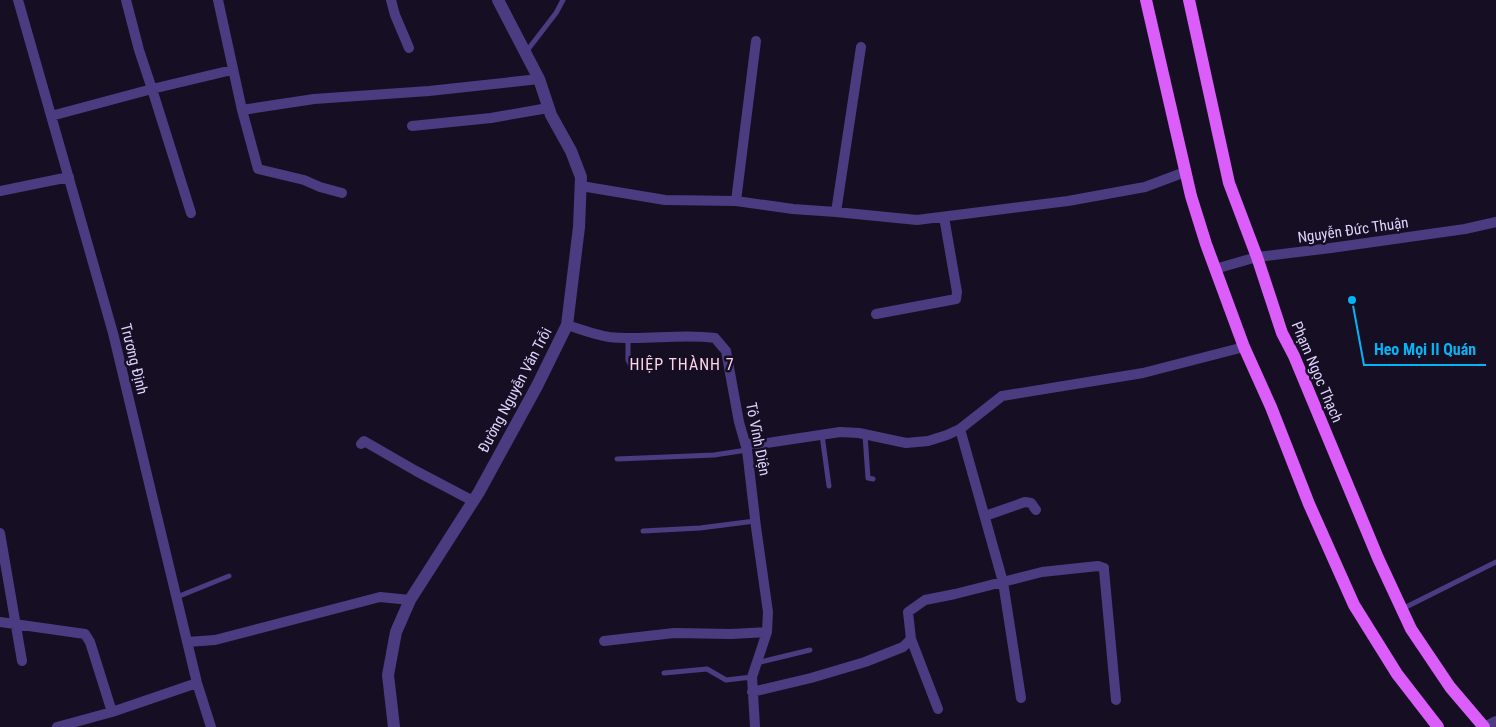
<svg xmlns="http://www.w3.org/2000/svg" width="1496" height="727" viewBox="0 0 1496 727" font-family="'Roboto Condensed',sans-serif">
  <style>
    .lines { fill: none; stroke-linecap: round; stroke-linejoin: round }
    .service { stroke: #4b3c81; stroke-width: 5 }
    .minor { stroke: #4b3c81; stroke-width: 10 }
    .tertiary { stroke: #4b3c81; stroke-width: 12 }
    .primary { stroke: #db5efa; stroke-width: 12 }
    .labels { text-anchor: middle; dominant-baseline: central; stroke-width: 5; stroke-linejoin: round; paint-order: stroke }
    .street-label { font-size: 15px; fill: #dfd3fe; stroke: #160f24 }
    .neighbourhood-label { font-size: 16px; letter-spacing: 1px; fill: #fed5e8; stroke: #160f24 }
    .leader { fill: none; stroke: #08b3f5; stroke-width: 2 }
    .callout-dot { fill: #08b3f5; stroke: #160f24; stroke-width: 2 }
    .callout-label { font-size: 16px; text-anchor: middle; font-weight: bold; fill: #08b3f5; stroke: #160f24; stroke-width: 5; stroke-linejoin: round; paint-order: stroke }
  </style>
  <rect width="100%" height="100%" fill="#160f24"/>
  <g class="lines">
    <!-- service -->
    <path class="service" d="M526,52L556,13L563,0
      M628,338V360L632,368L636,369
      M822,435L829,486
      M865,435L868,478L873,479
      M617,459L714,455L747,450
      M643,531L700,528L755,521
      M177,597L229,576
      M1402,609L1496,562
      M756,663L810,650
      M664,673L707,669L726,680L752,677"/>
    <!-- minor -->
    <path class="minor" d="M18,0L113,333L197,683L211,727
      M126,0L139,50L152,89L232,70
      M218,0L242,110L258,169L304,180L320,187L342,193
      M391,0L395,15L409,48
      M242,110L314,99L429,91L539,79
      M51,116L152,89L191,213
      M412,126L491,118L548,108
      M581,186L665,200L736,201L793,209L836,212L917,220L1068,201L1145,187L1185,172
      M0,191L69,177
      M736,201L756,41
      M836,212L861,47
      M1215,269L1257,257L1331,248L1465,229L1496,222
      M876,314L956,299L957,292L944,217
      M567,325C580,329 595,335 609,337C644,341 680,333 715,338L726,351L739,422L747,450L756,527L768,612L767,632L752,677L755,727
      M960,429L1003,582L1021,698
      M361,444L364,441L416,471L473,501
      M746,444H760L840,432L859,433L906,443L928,441L947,435L960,429L1002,396L1143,373L1244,347
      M985,516L1025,502L1031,503L1036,510
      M0,533L22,661
      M0,622L85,634L90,642L112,712
      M911,639L938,709
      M604,641L674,633L731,634L767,632
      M187,642L215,640L380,597L410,600
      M752,692L811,678L865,662L903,647L911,639L908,612L925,600L955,594L1042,572L1098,566L1104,568V570L1116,700
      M57,727L112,712L197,683
      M1484,727L1496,721"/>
    <!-- tertiary -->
    <path class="tertiary" d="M394,727L388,675L396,632L410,600L479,492L537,386L567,325L579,227L581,177L571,151L551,115L539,79L498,0"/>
    <!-- primary -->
    <path class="primary" d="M1146,0L1191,196L1206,244L1244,347L1271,407L1309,504L1354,605L1397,674L1438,727
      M1189,0L1229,183L1257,257L1282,333L1294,356L1378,558L1411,629L1450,687L1484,727"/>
  </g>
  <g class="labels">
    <!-- street labels -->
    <g class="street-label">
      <text transform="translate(1353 230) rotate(-8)">Nguyễn Đức Thuận</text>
      <text transform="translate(134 359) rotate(76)">Trương Định</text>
      <text transform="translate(1317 372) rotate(67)">Phạm Ngọc Thạch</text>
      <text transform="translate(515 390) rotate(-62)">Đường Nguyễn Văn Trỗi</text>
      <text transform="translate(758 439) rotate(79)">Tô Vĩnh Diện</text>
    </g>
    <!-- neighbourhood labels -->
    <g class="neighbourhood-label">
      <text x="682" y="364">HIỆP THÀNH 7</text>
    </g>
  </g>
  <!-- callouts -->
  <path class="leader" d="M1352 300L1364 365H1486"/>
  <circle class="callout-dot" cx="1352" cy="300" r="5"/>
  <g class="callout-label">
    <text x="1425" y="355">Heo Mọi II Quán</text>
  </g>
</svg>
